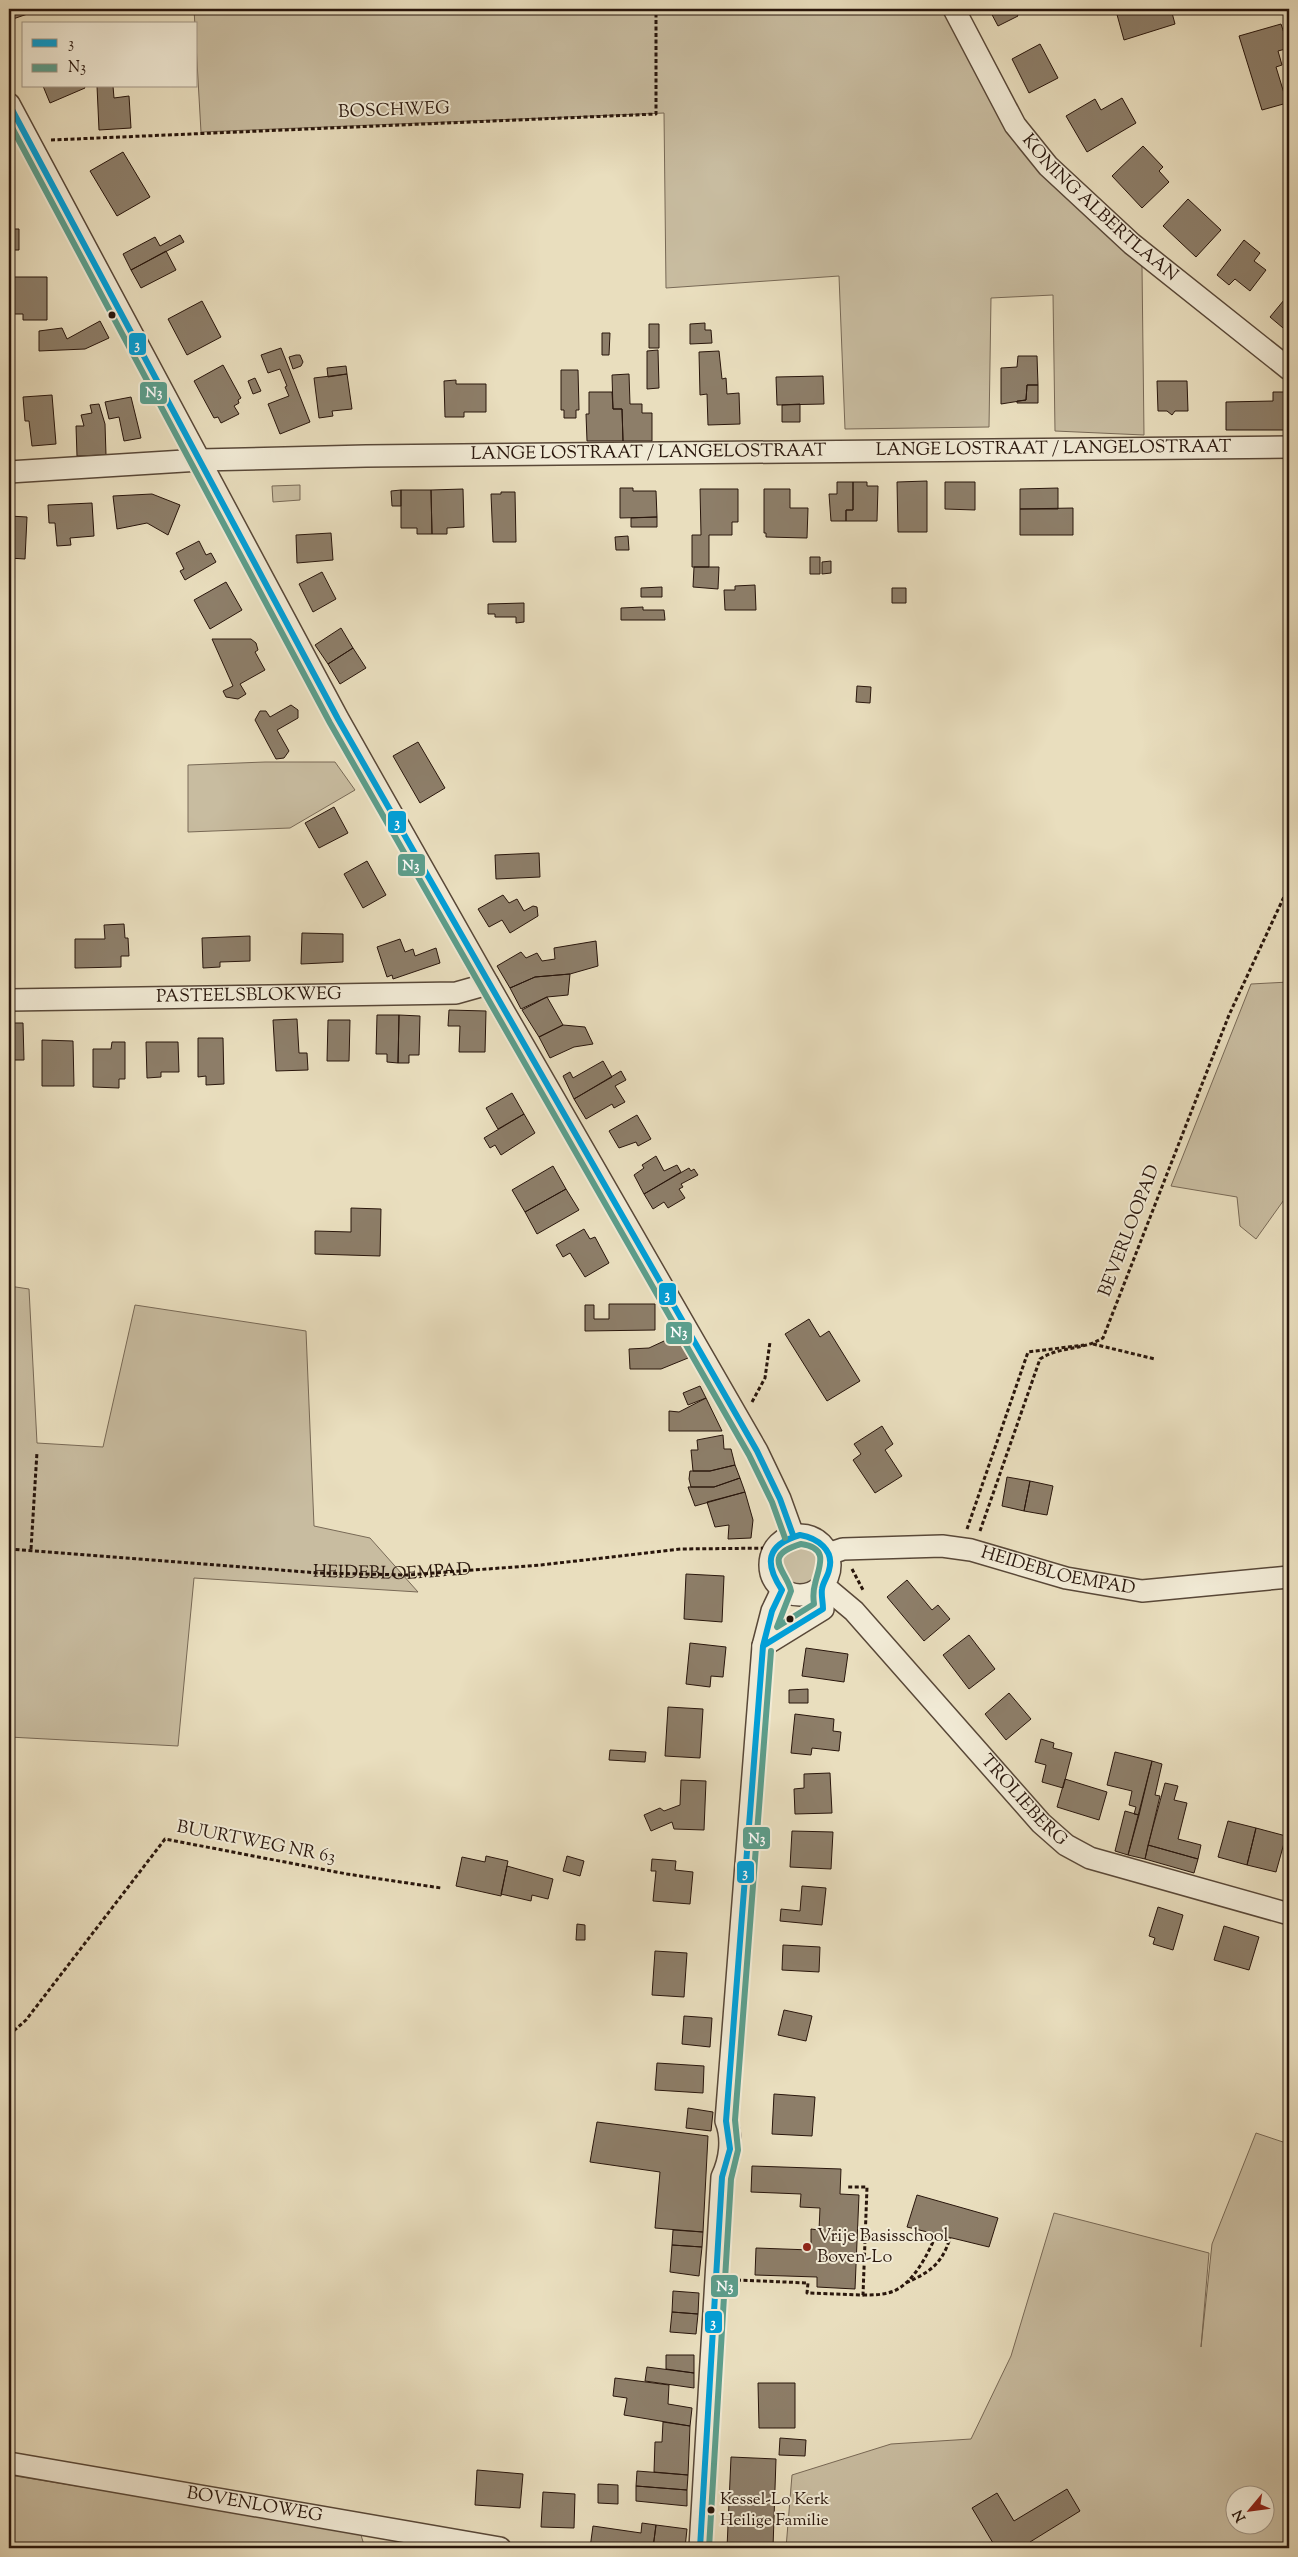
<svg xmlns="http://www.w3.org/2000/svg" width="1298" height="2557" viewBox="0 0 1298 2557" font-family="'Sorts Mill Goudy',serif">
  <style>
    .green { fill: #c8bca0; stroke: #786956; fill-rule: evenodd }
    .building { fill: #8d7e69; stroke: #29160c }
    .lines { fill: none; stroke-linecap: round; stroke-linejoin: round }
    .minor-casing { stroke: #594838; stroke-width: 24 }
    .path { stroke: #29160c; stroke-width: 3; stroke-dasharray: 4 2.5; stroke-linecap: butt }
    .minor { stroke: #f1ead5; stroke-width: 21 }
    .bus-1-casing { stroke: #f1ead5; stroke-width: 10 }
    .bus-2-casing { stroke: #f1ead5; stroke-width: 10 }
    .bus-1 { stroke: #029fd7; stroke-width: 6 }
    .bus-2 { stroke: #5c9e8c; stroke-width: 6 }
    .bus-dot { fill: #29160c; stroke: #f1ead5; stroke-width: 2 }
    .poi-dot { fill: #8f2418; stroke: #f1ead5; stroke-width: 2 }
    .labels { text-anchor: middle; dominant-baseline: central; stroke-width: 4; stroke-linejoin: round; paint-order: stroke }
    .bus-label { font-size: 17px; fill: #29160c; stroke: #f1ead5; text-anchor: start }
    .street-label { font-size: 18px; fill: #29160c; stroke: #f1ead5 }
    .poi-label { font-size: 18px; fill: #29160c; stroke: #f1ead5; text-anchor: start }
    .line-badge { stroke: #f1ead5; stroke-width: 2 }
    .badge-label { font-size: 14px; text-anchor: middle; font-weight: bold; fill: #fff }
  </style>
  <rect width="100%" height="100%" fill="#e9debe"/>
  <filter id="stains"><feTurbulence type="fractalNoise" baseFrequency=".004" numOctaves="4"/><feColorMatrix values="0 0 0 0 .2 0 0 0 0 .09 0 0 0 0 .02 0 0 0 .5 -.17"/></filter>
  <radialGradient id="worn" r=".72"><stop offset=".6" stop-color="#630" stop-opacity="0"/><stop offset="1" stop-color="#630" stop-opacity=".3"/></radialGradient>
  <!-- green -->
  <path class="green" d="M194,9H950L1043,169L1142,267L1144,435L1055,431L1053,295L991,298L989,427L845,429L839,276L666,288L664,113L201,132Z
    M300,485V500L273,502L272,486Z
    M265,762H335L355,790L290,828L188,832V765Z
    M1289,982V1199L1286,1197L1256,1239L1240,1226L1237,1197L1171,1186L1251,984Z
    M9,1286L29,1289L37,1443L103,1447L135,1305L306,1331L314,1526L370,1538L418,1592L194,1578L178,1746L9,1737Z
    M778 1565a21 21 0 1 1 42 0a21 21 0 1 1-42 0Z
    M1256,2133L1289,2144V2548H786L792,2475L891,2444L971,2439L1011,2356L1054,2213L1209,2253L1201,2347L1212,2244ZM1236,2494H1266V2524H1236Z
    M9,2475L360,2532L365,2548H9Z"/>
  <!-- building -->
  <path class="building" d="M9,9H42L10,20Z
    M989,9H1014L1018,16L998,26Z
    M1123,9H1171L1175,24L1124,40L1116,11Z
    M1281,24L1289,48L1278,51L1282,65L1276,67L1287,103L1262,110L1239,36Z
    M1040,44L1058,78L1029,93L1012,59Z
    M43,86H84L85,88L50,103Z
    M97,86H113L114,98L129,96L131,128L99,130Z
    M1122,98L1136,123L1087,152L1066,116L1095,99L1101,110Z
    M1143,146L1163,167L1159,171L1169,182L1142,208L1112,176Z
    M123,152L150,197L117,216L90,171Z
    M1188,199L1221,230L1196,257L1163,226Z
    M9,229H19V250H9Z
    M180,235L184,242L131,270L123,254L155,237L160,246Z
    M1244,240L1260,253L1254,261L1266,270L1250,291L1235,279L1229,285L1217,275Z
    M166,251L176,270L141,288L131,270Z
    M12,277H47V320H23V314H12Z
    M1289,294V333L1270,317Z
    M202,301L221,337L187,355L168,319Z
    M100,321L109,338L85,349L39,351V331L62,328L67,339Z
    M705,323V330H711L712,343L690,344V324Z
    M649,324H659V348H649Z
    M602,333H610L609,355H602Z
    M281,348L310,422L280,434L268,404L289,396L285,387L287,386L280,369L268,373L261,355Z
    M658,350L659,388L647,389V351Z
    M719,351L722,379L726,378L727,394L739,393L740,424L708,425L707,394L700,395L699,352Z
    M296,355H300L303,362L301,366L293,369L289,357Z
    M1018,356H1037L1038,385H1027L1026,400L1001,404V368L1017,367Z
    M223,365L241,398L238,400L239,403L234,406L239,414L221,423L218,417L214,418L194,381Z
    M346,366L347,374L328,377L327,368Z
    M561,370H578L579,410H576V418H564V410H561Z
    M347,374L352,409L332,411L333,416L319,418L314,378Z
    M629,374L630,404H642V413H652V441H623L622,409H613L612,375Z
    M823,376L824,404L777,405L776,377Z
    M255,378L261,391L253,394L248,381Z
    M456,380V384H486V412H464V417H445L444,381Z
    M1157,381H1187L1188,411H1175L1172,415L1167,411H1158Z
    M1027,385H1038V403H1017V401L1026,400Z
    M589,392H612L613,409H622L623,441H587L586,414H589Z
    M1273,392H1289V430H1226V402L1273,401Z
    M52,395L56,444L32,446L29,421H25L23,397Z
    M131,397L141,438L124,441L119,417L109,419L105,402Z
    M99,404L105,424L106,455L77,456L76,426H84L81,415L92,413L90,405Z
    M800,404V422H782V405Z
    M927,481V532H898L897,482Z
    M837,482H853V510H846V521H831L829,494H837Z
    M853,482H867V486H878L877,521H846V510H853Z
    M945,482H975V510L945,509Z
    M620,488H633V491H656L657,517L620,518Z
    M1058,488V509H1020V489Z
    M463,489L464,527L447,528V534H432L431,490Z
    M700,489H738V522H732V535H709V567H692V535H701Z
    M764,489H790V508H808L807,538L766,537V533H764Z
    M401,490H431L432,534H417V528H401Z
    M401,490V506H392L391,491Z
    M501,492H515L516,542H493L491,494H501Z
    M152,494L180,505L168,535L147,523L117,529L113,496Z
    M92,503L94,536L70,538L71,545L57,546L55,523H49L48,505Z
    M1073,508V535H1020V509Z
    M9,516L27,517L25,559L9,558Z
    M657,517V527H631V518Z
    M331,533L333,560L297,563L296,535Z
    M628,536L629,550H616L615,537Z
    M199,541L206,555L211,553L216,562L185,580L180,571L184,569L176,553Z
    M810,557H820V574H810Z
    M831,561V573L822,574V562Z
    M694,567H719L718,589L693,587Z
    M322,572L336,599L313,612L299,584Z
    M226,582L242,610L210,629L194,600Z
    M755,585L756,610H725L724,590H735V586Z
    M662,587V597H641V588Z
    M892,588H906V603H892Z
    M524,603V622L516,623V617H495V614H488V604Z
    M643,607V610H664L665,620H621V608Z
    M341,628L353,648L328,664L315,645Z
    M212,639H251L256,643L258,650L255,652L265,670L240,684L246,694L238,699L226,697L223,691L233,686Z
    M353,648L366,668L340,684L328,664Z
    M857,686L871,687L870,703L856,702Z
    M291,705L298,710V718L277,730L289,751L284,758L276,759L255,720L260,711H266L270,717Z
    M418,742L445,788L420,803L393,756Z
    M334,807L348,833L319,848L305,823Z
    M539,853L540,877L496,879L495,855Z
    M367,861L386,895L363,908L344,874Z
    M503,895L509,903L517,899L524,911L533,906L537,907L538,916L510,933L502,920L489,927L478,909Z
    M124,924L125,938H128L129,956H121V967L75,968V939H105L104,925Z
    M302,933L343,934V962L301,964Z
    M250,936V961L220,962V967L203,968L202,938Z
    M400,939L405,952L413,949L415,956L436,948L440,963L393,979L392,975L387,977L377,947Z
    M596,941L598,966L570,974L535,977L510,988L497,966L521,952L526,958L537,953L542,961L555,959L554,948Z
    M570,974L568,995L547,997L521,1009L510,988L535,977Z
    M547,997L563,1025L539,1037L522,1010Z
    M449,1010L486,1011L485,1052H459L460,1026H448Z
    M377,1015H399L398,1063L387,1062V1054H376Z
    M399,1015L420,1016L419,1055H409V1063H398Z
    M297,1019L299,1053H307L308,1070L276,1071L273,1020Z
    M328,1020H350L349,1061H327Z
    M9,1023H23L24,1060H9Z
    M563,1025L585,1027L593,1044L574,1047L550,1058L539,1037Z
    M198,1038H223L224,1084L206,1085V1076L198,1077Z
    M42,1040L73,1041L74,1086H42Z
    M112,1042H125V1079H119V1088L93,1087V1049H111Z
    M146,1042H178L179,1072H161V1077L147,1078Z
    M603,1061L612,1077L574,1099L563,1076L570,1072L573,1078Z
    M621,1071L626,1080L615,1086L625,1102L614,1108L612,1104L586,1119L574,1099Z
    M512,1093L524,1114L498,1129L486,1108Z
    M524,1114L535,1133L501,1155L495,1145L490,1148L484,1138Z
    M637,1115L651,1139L638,1146L636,1142L619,1148L609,1131Z
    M656,1156L664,1171L677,1165L681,1172L644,1194L634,1175L644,1168L642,1165Z
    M553,1166L566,1189L525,1212L512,1190Z
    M689,1168L691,1171L694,1169L698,1175L681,1184L683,1187L679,1189L685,1198L668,1208L664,1202L653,1209L644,1194Z
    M566,1189L579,1210L537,1234L525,1212Z
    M351,1208L381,1209L380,1256L315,1254V1231L351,1232Z
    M584,1229L590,1239L595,1237L609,1263L585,1277L570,1253L563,1257L556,1245Z
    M609,1304H655V1330L585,1331V1305H594V1319H609Z
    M809,1319L820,1337L829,1331L860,1381L827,1401L785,1334Z
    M677,1335L688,1358L661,1369H630L629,1349L649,1348Z
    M700,1386L706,1398L688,1405L683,1393Z
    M706,1398L722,1431H669V1411L679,1412Z
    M882,1426L893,1444L885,1450L902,1476L875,1493L853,1460L861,1454L854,1444Z
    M723,1435L724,1449H731L735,1465L710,1471H693L691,1450H698L697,1440Z
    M735,1465L740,1478L714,1487H691L689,1479L690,1471H710Z
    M1007,1477L1030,1481L1024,1511L1002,1506Z
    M740,1478L745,1492L695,1506L688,1487H714Z
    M1030,1481L1053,1486L1047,1515L1024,1511Z
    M745,1492L753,1520L751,1538L728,1539L729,1525L715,1527L707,1502Z
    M686,1574L724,1576L722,1622L684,1619Z
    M907,1580L932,1610L938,1605L950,1619L924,1641L887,1597Z
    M969,1635L995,1669L969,1689L943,1655Z
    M690,1643L726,1647L723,1677L711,1676L710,1687L686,1684Z
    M806,1648L848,1654L844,1682L802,1676Z
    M808,1689V1703H789V1690Z
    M1009,1693L1031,1719L1006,1740L985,1714Z
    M668,1707L703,1709L700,1758L665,1756Z
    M795,1714L834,1719L833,1731L841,1732L839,1751L812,1748L811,1755L791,1753Z
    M1041,1739L1054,1743L1053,1748L1072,1753L1063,1788L1042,1782L1046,1765L1035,1762Z
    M610,1750L646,1752L645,1762L609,1760Z
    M1115,1752L1152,1761L1139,1815L1134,1814L1136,1807L1129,1805L1132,1791L1107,1785Z
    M1152,1761L1162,1764L1155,1795L1160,1796L1145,1859L1128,1855Z
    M830,1773L832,1813L795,1814L794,1789L804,1788V1774Z
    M1065,1779L1107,1792L1099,1820L1057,1807Z
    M681,1780L706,1781L704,1830L674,1829L672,1822L651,1831L644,1815L660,1808L664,1811L680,1805Z
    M1165,1783L1178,1786L1174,1800L1187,1803L1178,1839L1201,1845L1198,1859L1148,1845Z
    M1125,1811L1139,1815L1128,1855L1115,1851Z
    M1228,1821L1256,1828L1247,1865L1218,1857Z
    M1256,1828L1286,1836L1276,1872L1247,1865Z
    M792,1831L833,1832L831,1869L790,1867Z
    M1148,1845L1198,1859L1194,1873L1145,1859Z
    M486,1856L508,1861L501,1896L456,1886L462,1857L485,1862Z
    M567,1856L584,1861L580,1876L563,1871Z
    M652,1859L676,1861L675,1870L693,1872L690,1904L653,1901L656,1871H651Z
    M507,1866L553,1879L548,1899L532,1895L531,1901L501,1894Z
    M802,1886L826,1888L822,1925L780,1921L781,1909L800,1911Z
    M1158,1907L1183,1915L1173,1950L1153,1944L1155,1938L1149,1936Z
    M577,1924L585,1925V1940H576Z
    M1224,1926L1259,1937L1249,1970L1214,1960Z
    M783,1945L820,1947L819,1972L782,1970Z
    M655,1951L687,1953L684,1997L652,1995Z
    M784,2010L812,2016L806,2041L778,2035Z
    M684,2016L712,2018L710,2047L682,2044Z
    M657,2063L704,2066L703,2093L655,2090Z
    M774,2094L815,2097L812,2136L772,2134Z
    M688,2108L713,2112L711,2131L686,2128Z
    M597,2122L708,2136L703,2232L655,2228L660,2172L590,2162Z
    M752,2166L841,2169L840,2194L859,2195L855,2289L817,2287V2277L755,2275L756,2248L811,2250V2229L819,2230L820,2208L800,2207L801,2194L751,2192Z
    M917,2195L998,2218L989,2247L907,2227Z
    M673,2230L703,2232L702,2247L672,2245Z
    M672,2245L702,2247L699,2276L670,2272Z
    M673,2291L699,2293L698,2314L672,2312Z
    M672,2312L698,2314L696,2334L670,2332Z
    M666,2355H694V2373L666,2369Z
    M647,2367L694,2373V2388L645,2381Z
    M615,2378L669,2385L668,2404L692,2408L690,2426L624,2415L627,2398L613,2396Z
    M758,2383H795V2428H759Z
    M663,2422L690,2426L688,2475L654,2472L655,2442H662Z
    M780,2438L806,2440L805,2456L779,2455Z
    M731,2457L776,2459L773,2548H727Z
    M477,2470L523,2474L520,2508L475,2505Z
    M637,2471L688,2475L687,2490L636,2486Z
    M598,2484L618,2485V2504L598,2503Z
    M636,2486L687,2490V2506L636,2501Z
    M1067,2489L1080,2511L1030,2542L1034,2548H996L972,2508L997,2493L1014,2521Z
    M543,2492L575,2494L574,2528L541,2527Z
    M642,2523L656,2525L653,2548H590L593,2526L641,2533Z
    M656,2525L687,2529L685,2548H653Z"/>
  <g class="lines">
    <defs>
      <g id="minor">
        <path id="s2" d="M954,9L1015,125L1048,166L1132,244L1289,369"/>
        <path d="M9,104L338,719L488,984L757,1451L780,1499L793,1535"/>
        <path id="s3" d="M9,472L200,460L366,456L1289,447"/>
        <path id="s4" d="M9,1000L456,993L488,984"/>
        <circle cx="800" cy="1565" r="30"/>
        <path id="s5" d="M828,1554L843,1549L942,1546L971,1550L1066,1578L1142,1591L1289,1577"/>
        <path id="s6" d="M823,1585L854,1611L1041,1823L1066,1845L1090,1858L1289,1914"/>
        <path d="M763,1646L823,1609V1585"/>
        <path id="s7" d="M9,2463L500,2548"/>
        <path d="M700,2548L722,2177C730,2160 733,2139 726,2121L763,1646L772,1611L782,1590"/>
      </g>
    </defs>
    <!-- minor casing -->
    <use href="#minor" class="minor-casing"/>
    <!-- path -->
    <g class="path">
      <path d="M51,140L656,114V9"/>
      <path d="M1093,1344L1155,1359"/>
      <path d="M752,1402L765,1378L770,1342"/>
      <path d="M967,1529L1028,1352L1084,1345"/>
      <path d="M980,1531L1040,1359C1060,1346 1081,1351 1103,1338L1229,1015L1289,886"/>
      <path id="s1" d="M9,1549L319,1573L407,1575L541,1565L681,1549L774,1548"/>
      <path d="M31,1549L37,1452"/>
      <path d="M852,1569L863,1590"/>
      <path d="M9,2035L26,2020L165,1839L347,1874L441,1888"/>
      <path d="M737,2280L808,2283L807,2293L863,2295L867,2187H848"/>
      <path d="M906,2283C930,2272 942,2264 950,2238"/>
      <path d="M863,2295C874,2295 884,2295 894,2291C914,2282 928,2254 936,2235"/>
    </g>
    <!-- minor -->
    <use href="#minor" class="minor"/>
    <defs>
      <path id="bus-1" d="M9,104L338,719L757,1451L780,1499L793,1535
        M800,1535C817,1538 835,1550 829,1570C828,1576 823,1582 822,1589C821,1595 823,1602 823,1609L763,1646L772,1611L782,1590C764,1563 766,1545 800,1535Z
        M700,2548L722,2177L730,2149L726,2121L763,1646"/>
      <path id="bus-2" d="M9,122L330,723L749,1455L772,1502L785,1538
        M801,1544C830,1548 819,1566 815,1584C813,1591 813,1597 814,1604L777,1627L791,1591C787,1571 760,1556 801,1544Z
        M709,2548L731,2179L738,2150L735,2120L771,1651"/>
    </defs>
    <!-- bus-1 casing -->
    <use href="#bus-1" class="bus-1-casing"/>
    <!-- bus-2 casing -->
    <use href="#bus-2" class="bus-2-casing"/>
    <!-- bus-1 -->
    <use href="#bus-1" class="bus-1"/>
    <!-- bus-2 -->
    <use href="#bus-2" class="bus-2"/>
  </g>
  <!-- markers -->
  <g class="bus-dot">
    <circle cx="112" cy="315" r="4.5"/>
    <circle cx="790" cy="1619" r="4.5"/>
    <circle cx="711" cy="2510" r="4.5"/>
  </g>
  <circle class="poi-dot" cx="807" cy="2247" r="5"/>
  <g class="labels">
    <!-- bus labels -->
    <g class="bus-label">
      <text x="720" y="2500">Kessel-Lo Kerk<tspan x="720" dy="21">Heilige Familie</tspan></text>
    </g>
    <!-- street labels -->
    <g class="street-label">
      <text transform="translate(394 111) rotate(-2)">BOSCHWEG</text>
      <text stroke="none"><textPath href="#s2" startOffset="250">KONING ALBERTLAAN</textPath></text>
      <text stroke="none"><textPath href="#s3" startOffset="1045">LANGE LOSTRAAT / LANGELOSTRAAT</textPath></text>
      <text stroke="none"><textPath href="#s3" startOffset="640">LANGE LOSTRAAT / LANGELOSTRAAT</textPath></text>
      <text stroke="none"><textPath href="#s4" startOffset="240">PASTEELSBLOKWEG</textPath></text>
      <text transform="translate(1130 1231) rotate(-69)">BEVERLOOPAD</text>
      <text stroke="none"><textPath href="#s1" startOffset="384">HEIDEBLOEMPAD</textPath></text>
      <text stroke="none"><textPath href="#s5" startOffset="234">HEIDEBLOEMPAD</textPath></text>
      <text stroke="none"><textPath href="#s6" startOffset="295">TROLIEBERG</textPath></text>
      <text transform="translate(256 1843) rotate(11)">BUURTWEG NR 63</text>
      <text stroke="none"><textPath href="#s7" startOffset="249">BOVENLOWEG</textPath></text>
    </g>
    <!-- poi labels -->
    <g class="poi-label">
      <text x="817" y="2237">Vrije Basisschool<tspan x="817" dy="21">Boven-Lo</tspan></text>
    </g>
  </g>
  <g class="line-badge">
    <rect x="128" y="332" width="19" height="24" rx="5" fill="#029fd7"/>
    <rect x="139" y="381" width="29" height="24" rx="5" fill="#5c9e8c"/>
    <rect x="387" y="810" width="20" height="24" rx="5" fill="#029fd7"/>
    <rect x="397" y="853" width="29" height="24" rx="5" fill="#5c9e8c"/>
    <rect x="658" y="1282" width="19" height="24" rx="5" fill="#029fd7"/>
    <rect x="665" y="1321" width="28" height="24" rx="5" fill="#5c9e8c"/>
    <rect x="742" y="1826" width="29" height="24" rx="5" fill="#5c9e8c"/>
    <rect x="736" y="1860" width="19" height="24" rx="5" fill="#029fd7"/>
    <rect x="710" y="2274" width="29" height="24" rx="5" fill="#5c9e8c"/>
    <rect x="704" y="2310" width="19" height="24" rx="5" fill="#029fd7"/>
  </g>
  <g class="badge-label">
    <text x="137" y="349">3</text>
    <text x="154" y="397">N3</text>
    <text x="397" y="827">3</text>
    <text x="411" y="870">N3</text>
    <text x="667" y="1299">3</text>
    <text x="679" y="1337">N3</text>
    <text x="757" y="1843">N3</text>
    <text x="745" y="1877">3</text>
    <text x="725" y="2291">N3</text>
    <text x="713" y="2327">3</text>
  </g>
  <!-- margin -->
  <rect width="1298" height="2557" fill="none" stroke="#e9debe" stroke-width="30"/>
  <rect x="10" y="10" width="1278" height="2537" fill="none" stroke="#29160c" stroke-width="2.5"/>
  <rect x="15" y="15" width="1268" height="2527" fill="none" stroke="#29160c"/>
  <!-- legend -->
  <rect x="22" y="22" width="175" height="65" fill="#f1ead5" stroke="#a19585"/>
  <rect x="32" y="39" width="25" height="8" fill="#029fd7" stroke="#a19585"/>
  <text x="68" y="48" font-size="15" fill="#29160c">3</text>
  <rect x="32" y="64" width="25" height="8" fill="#5c9e8c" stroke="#a19585"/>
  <text x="68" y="72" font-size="15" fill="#29160c">N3</text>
  <!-- north arrow -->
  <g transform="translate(1250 2510) rotate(241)"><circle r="24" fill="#f1ead5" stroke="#a19585"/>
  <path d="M0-4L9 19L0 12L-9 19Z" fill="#8f2418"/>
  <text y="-8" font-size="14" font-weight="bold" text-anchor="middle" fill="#29160c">N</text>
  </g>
  <rect width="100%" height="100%" filter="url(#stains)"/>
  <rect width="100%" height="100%" fill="url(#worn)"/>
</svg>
